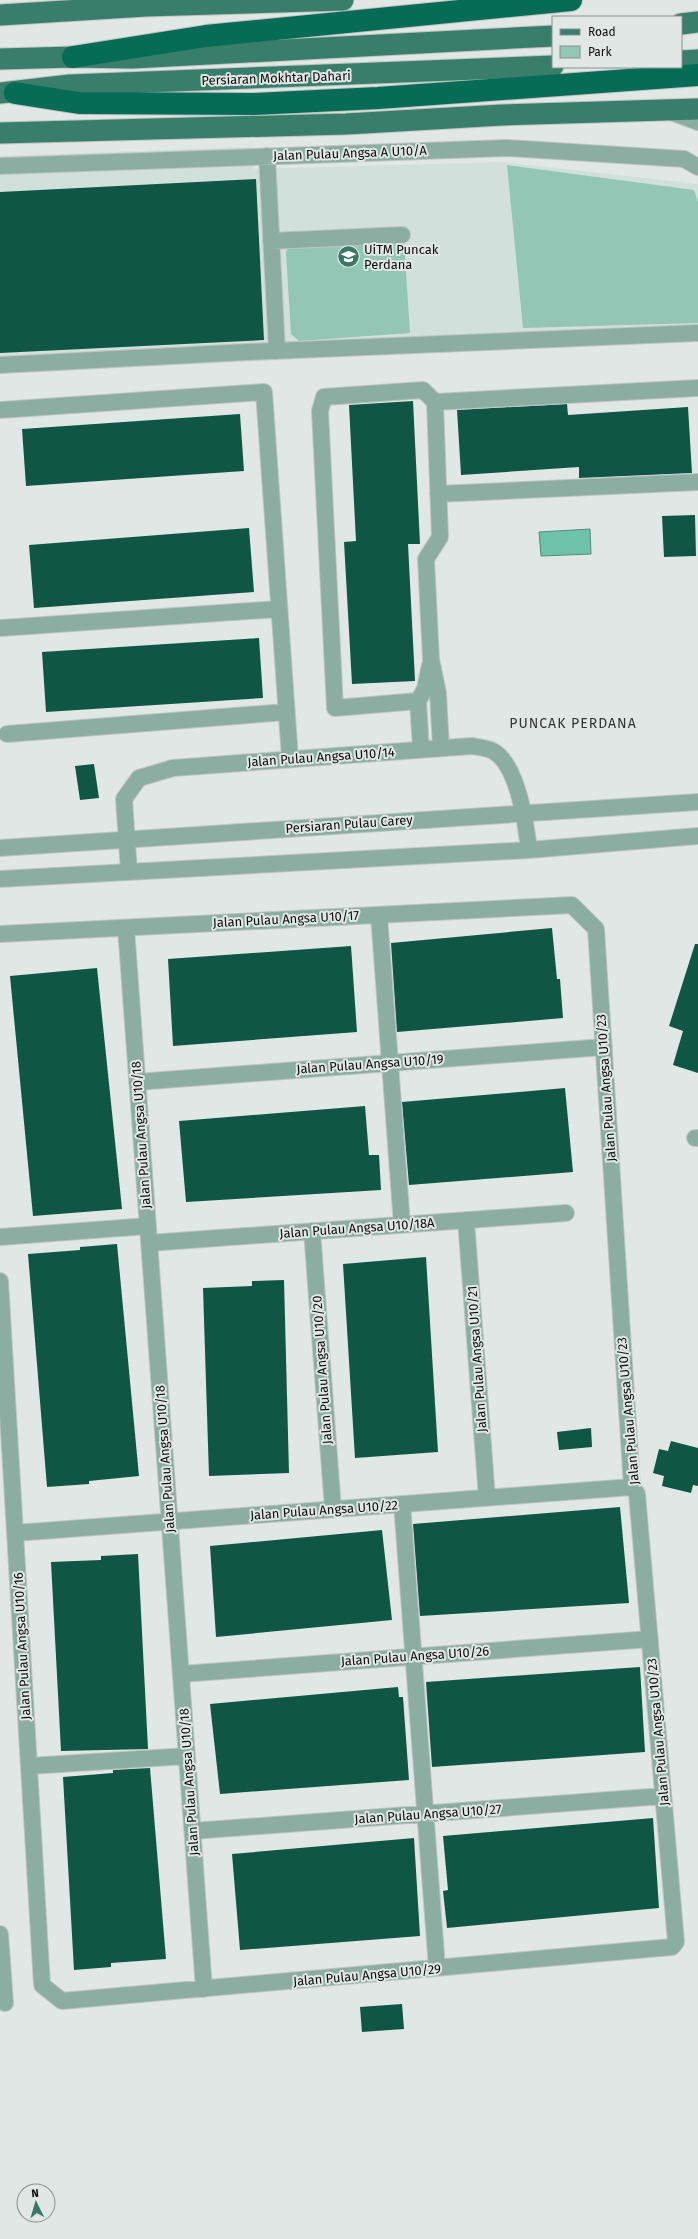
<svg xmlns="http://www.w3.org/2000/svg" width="698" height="2239" viewBox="0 0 698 2239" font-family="'Fira Sans',sans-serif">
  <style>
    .built { fill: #d1e0da }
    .green { fill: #93c6b4 }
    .water { fill: #6ec2a8; stroke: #508c79 }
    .building { fill: #105644 }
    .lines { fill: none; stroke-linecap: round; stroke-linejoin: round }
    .minor-casing { stroke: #bfc4c2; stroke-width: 18 }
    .major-casing { stroke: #bfc4c2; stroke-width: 23 }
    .highway-casing { stroke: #bfc4c2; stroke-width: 24 }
    .minor { stroke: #8caea2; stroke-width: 16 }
    .major { stroke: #397e6a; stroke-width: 21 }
    .highway { stroke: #066c56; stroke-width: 22 }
    .labels { text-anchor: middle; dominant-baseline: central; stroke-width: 4; stroke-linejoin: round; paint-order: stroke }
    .street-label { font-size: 13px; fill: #0b0d0c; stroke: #e1e7e5 }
    .poi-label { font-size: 13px; fill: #0b0d0c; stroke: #e1e7e5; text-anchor: start }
    .neighbourhood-label { font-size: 14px; letter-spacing: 1px; fill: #323635; stroke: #e1e7e5 }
  </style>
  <rect width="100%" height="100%" fill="#e1e7e5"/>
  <!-- built -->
  <path class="built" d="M252,147L254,169L504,162L698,184V327L302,345L303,359L0,374V156Z"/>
  <!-- green -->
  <path class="green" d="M507,165L694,190L698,202V323L523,328Z
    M404,242L410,333L299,341L291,334L286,252L288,248Z"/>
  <!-- water -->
  <path class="water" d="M590,529L591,554L541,556L539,532Z"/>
  <!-- building -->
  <path class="building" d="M256,179L264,340L0,353V192Z
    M413,401L420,544H408L415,681L352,684L344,542L356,541L349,405Z
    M567,404L568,415L688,407L692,473L579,478V467L461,475L457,410Z
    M240,414L244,471L26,486L22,429Z
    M695,515L696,556L664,557L662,516Z
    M249,528L254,592L34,608L29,545Z
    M259,638L263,698L46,712L42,652Z
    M94,764L99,798L80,800L75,766Z
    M552,928L557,979H560L563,1018L397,1032L391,943Z
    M695,944H698V1073L673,1065L683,1031L669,1026Z
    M351,946L357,1032L173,1046L168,959Z
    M97,968L122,1209L33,1216L10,976Z
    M565,1088L573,1172L409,1185L402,1102Z
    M365,1106L369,1155H379L381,1190L186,1202L179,1121Z
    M117,1244L139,1476L89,1481V1484L47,1487L28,1254L80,1250V1247Z
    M426,1257L438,1452L355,1458L343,1264Z
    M284,1280L289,1473L209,1476L203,1288L252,1286V1281Z
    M591,1428L592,1447L559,1450L557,1432Z
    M671,1441L698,1448V1486L693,1485L691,1493L662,1486L664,1476L653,1473L659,1449L668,1451Z
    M620,1507L629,1603L420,1616L413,1524Z
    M382,1530L392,1620L216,1637L210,1546Z
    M138,1554L148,1749L61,1751L51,1562L101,1560V1556Z
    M640,1667L645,1752L432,1767L426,1682Z
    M398,1687L399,1697H403L409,1780L220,1794L210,1704Z
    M150,1768L166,1959L111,1963V1967L74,1970L63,1777L113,1773V1770Z
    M653,1818L659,1908L447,1928L443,1891L448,1890L443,1836Z
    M414,1838L420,1936L240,1950L232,1854Z
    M402,2004L404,2029L362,2032L360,2007Z"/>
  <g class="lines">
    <defs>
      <path id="minor" d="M671,112L698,122
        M267,156L277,351
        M0,166L507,148L684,159L698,167
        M271,241L402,235
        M0,365L247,352L698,333
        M435,402L698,388
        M0,410L264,392L290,758
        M438,494L698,482
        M0,628L279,609
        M418,701L335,708L320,411L324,397L423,390L435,402L440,537L426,559L431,659L438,693L441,748
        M7,734L286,712
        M421,749L418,701L425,689L430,665
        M0,848L698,802
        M129,872L124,799L139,778L173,768L472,746C478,747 488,748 493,751C518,765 526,824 529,850
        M0,879L529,850L698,836
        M379,915L402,1225
        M126,928L204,1989
        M0,934L572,905L596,929L632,1487L637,1494L676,1942L672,1947L62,2001L42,1985L0,1281
        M137,1082L604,1047
        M695,1138H698
        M466,1220L487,1498
        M312,1231L333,1509
        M0,1237L148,1226
        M149,1243L566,1213
        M402,1504L437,1968
        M15,1533L632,1487
        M181,1674L650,1639
        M29,1766L187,1756
        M193,1831L663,1796
        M0,1934L5,2003"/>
      <path id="major" d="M0,15L146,6L343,0
        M681,24L698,22
        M0,59L73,57L132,58L553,36
        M681,61L698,60
        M0,93L70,85L553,66
        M0,133L346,124L502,115L698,109"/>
      <path id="highway" d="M73,57L206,36L571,0
        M15,93L79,103L254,104L378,98L698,75"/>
    </defs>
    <!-- minor casing -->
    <use href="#minor" class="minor-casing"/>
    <!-- major casing -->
    <use href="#major" class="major-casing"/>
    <!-- highway casing -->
    <use href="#highway" class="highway-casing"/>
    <!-- minor -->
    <use href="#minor" class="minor"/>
    <!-- major -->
    <use href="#major" class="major"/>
    <!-- highway -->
    <use href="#highway" class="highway"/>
  </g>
  <!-- icons -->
  <defs>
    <symbol id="university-disc" viewBox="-11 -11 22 22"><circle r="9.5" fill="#397865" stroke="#e1e7e5"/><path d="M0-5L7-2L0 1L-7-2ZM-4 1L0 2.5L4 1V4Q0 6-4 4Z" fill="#fff"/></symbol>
  </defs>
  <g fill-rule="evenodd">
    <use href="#university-disc" x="336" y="244" width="25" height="25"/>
  </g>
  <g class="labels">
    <!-- street labels -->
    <g class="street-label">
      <text transform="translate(276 78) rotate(-2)">Persiaran Mokhtar Dahari</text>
      <text transform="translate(350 153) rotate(-2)">Jalan Pulau Angsa A U10/A</text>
      <text transform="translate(321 757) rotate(-4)">Jalan Pulau Angsa U10/14</text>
      <text transform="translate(349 824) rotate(-4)">Persiaran Pulau Carey</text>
      <text transform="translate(286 919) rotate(-3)">Jalan Pulau Angsa U10/17</text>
      <text transform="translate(370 1064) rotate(-4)">Jalan Pulau Angsa U10/19</text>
      <text transform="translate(606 1088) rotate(-94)">Jalan Pulau Angsa U10/23</text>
      <text transform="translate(141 1135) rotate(-94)">Jalan Pulau Angsa U10/18</text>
      <text transform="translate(357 1228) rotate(-4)">Jalan Pulau Angsa U10/18A</text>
      <text transform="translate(477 1359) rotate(-94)">Jalan Pulau Angsa U10/21</text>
      <text transform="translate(322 1370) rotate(-94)">Jalan Pulau Angsa U10/20</text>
      <text transform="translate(628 1411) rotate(-95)">Jalan Pulau Angsa U10/23</text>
      <text transform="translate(165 1459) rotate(-94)">Jalan Pulau Angsa U10/18</text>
      <text transform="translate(324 1510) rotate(-4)">Jalan Pulau Angsa U10/22</text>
      <text transform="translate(22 1646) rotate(-93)">Jalan Pulau Angsa U10/16</text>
      <text transform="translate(415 1656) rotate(-4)">Jalan Pulau Angsa U10/26</text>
      <text transform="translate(658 1732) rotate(-95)">Jalan Pulau Angsa U10/23</text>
      <text transform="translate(189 1782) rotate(-94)">Jalan Pulau Angsa U10/18</text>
      <text transform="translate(428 1814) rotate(-4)">Jalan Pulau Angsa U10/27</text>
      <text transform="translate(367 1975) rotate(-5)">Jalan Pulau Angsa U10/29</text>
    </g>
    <!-- poi labels -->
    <g class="poi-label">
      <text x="364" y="249">UiTM Puncak<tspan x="364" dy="15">Perdana</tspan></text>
    </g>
    <!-- neighbourhood labels -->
    <g class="neighbourhood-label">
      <text x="573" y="723">PUNCAK PERDANA</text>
    </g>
  </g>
  <!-- legend -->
  <rect x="552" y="16" width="130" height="52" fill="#e1e7e5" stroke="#8b908e"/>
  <rect x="560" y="29" width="20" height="6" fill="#397e6a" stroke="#8b908e"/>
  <text x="588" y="36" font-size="12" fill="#0b0d0c">Road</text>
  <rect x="560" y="46" width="20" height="12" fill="#93c6b4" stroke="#8b908e"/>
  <text x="588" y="56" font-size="12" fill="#0b0d0c">Park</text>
  <!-- north arrow -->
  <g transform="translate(36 2203) rotate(355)"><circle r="19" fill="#e1e7e5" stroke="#8b908e"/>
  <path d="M0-3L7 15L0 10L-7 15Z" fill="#397865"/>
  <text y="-6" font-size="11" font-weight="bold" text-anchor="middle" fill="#0b0d0c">N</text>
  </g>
</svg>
